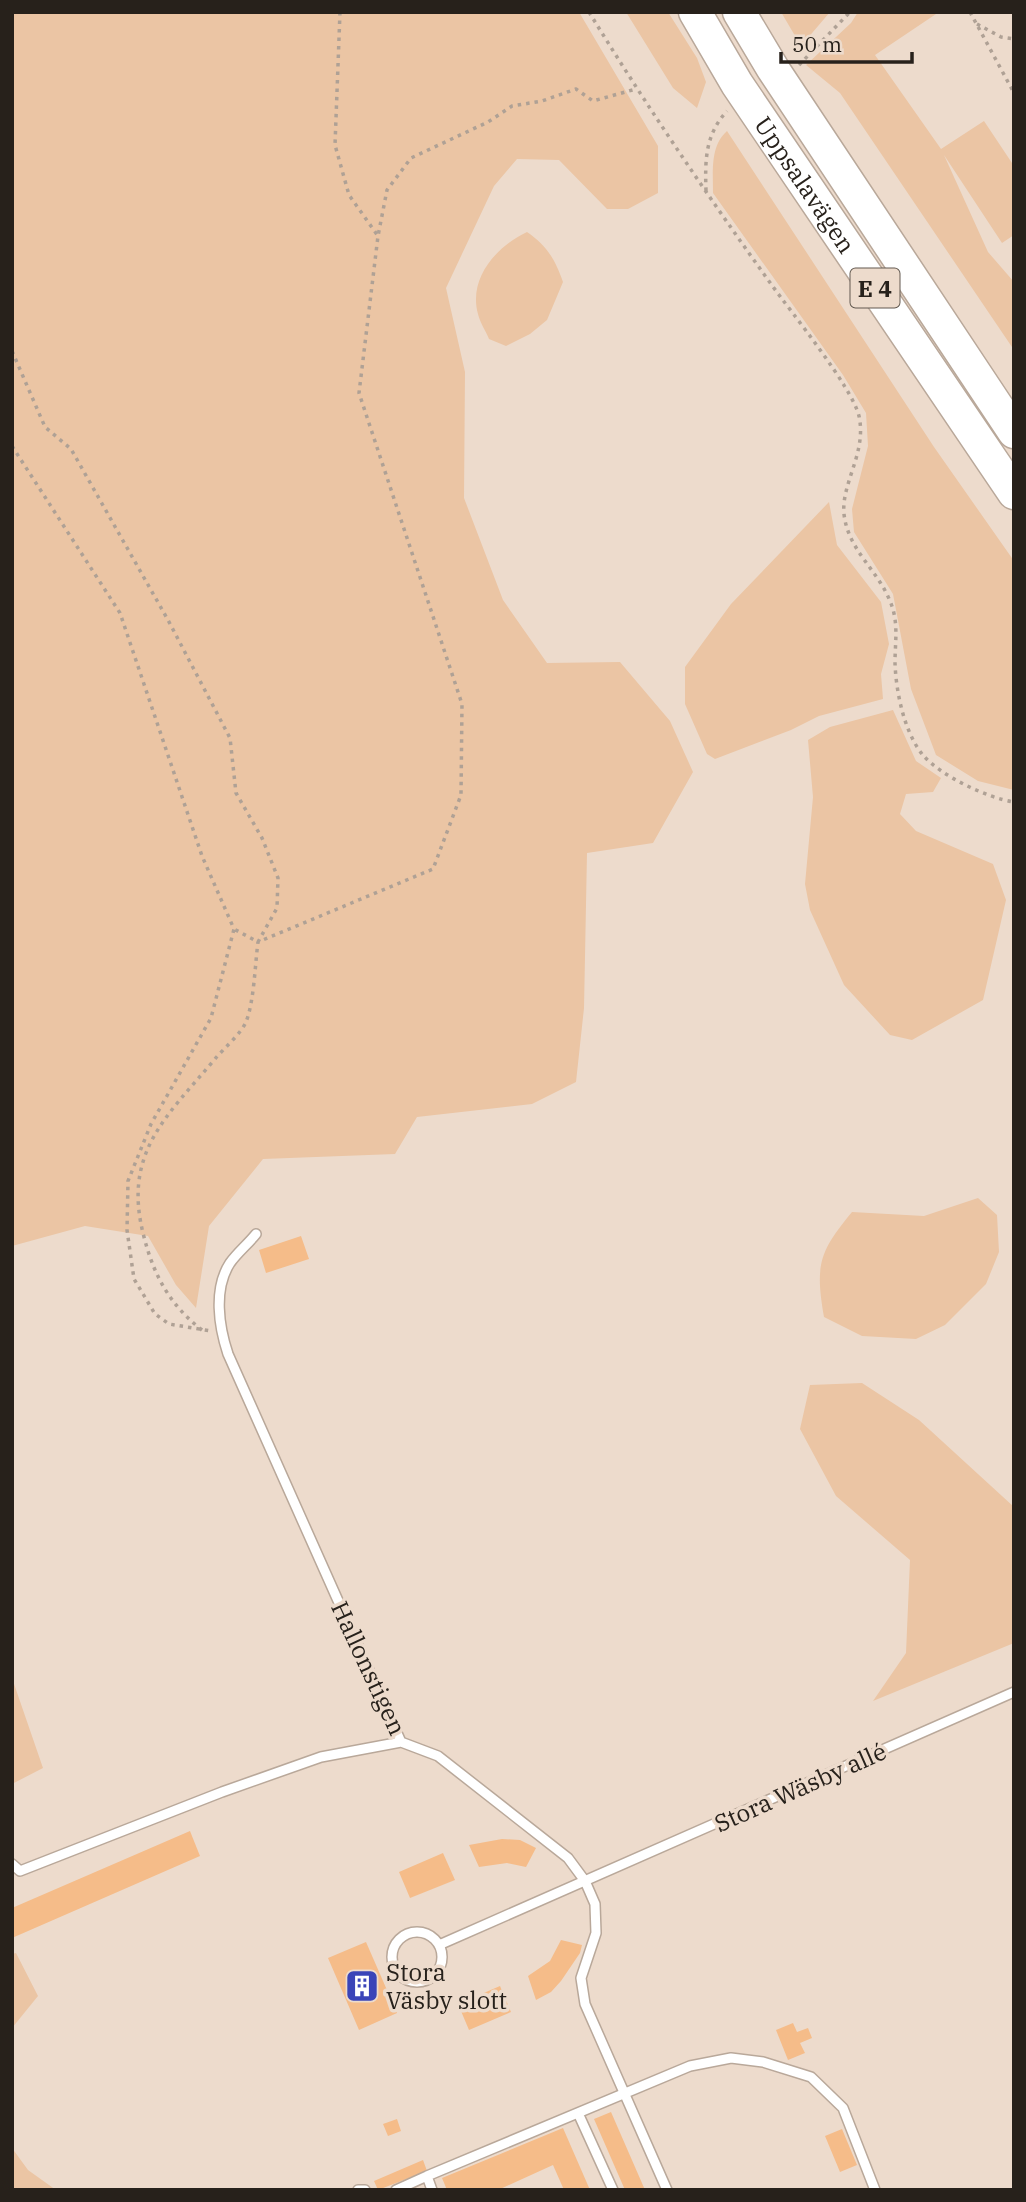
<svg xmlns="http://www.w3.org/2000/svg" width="1026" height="2202" viewBox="0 0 1026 2202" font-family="'IBM Plex Serif',serif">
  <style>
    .green { fill: #ebc5a4 }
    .building { fill: #f5bc89 }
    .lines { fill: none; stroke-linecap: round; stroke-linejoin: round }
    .lane-casing { stroke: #b9a89a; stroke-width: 12 }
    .highway-casing { stroke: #b9a89a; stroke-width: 35 }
    .path { stroke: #afa195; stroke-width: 3.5; stroke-dasharray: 3.5 5; stroke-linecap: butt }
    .lane { stroke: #fff; stroke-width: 9 }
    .highway { stroke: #fff; stroke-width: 32 }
    .labels { text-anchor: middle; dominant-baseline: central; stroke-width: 7; stroke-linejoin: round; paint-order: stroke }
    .shield { fill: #eddbcc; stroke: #625950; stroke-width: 2 }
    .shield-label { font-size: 23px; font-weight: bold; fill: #27211b }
    .street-label { font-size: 24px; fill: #27211b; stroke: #eddbcc }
    .poi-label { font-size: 24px; fill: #27211b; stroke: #eddbcc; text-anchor: start }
  </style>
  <rect width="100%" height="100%" fill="#eddbcc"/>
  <!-- green -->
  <path class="green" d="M12,12H579L658,146V193L628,209H607L559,160L517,159L494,186L446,288L465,372L464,498L503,600L547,663L620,662L670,721L693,772L653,843L587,853L584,1008L576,1082L532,1104L417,1117L395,1154L263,1159L209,1226L196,1308L176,1285L148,1236L85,1226L12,1246Z
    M626,12H668L697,58L706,82L697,108L673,88Z
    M781,12H830L801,46Z
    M858,12H939L875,55L941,149L984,121L1014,166V235L1002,243L944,155L988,252L1014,282V350L840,93L806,65L851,23Z
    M727,131L934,447L1014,561V790L978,781L936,755L911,689L893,594L854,532L852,509L868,446L866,413L843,375L713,193C713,171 710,146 727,131Z
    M527,232C547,246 555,259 563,282L547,320L530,334L506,346L489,339C486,331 480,323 478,314C468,278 497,246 527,232Z
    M829,502L837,545L881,602L889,644L881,674L883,699L819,716L791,730L715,759L707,754L685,704V667L731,604Z
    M893,710L916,761L941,778L933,792L906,794L900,814L916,831L993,864L1006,900L983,1000L912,1040L890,1035L844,985L810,910L805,884L813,797L808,740L830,727Z
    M978,1198L997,1215L999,1252L986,1284L945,1325L916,1339L862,1336L824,1317C815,1265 819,1252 852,1212L924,1216Z
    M862,1383L919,1420L1014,1507V1643L873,1701L906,1653L910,1560L836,1496L800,1429L810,1385Z
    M12,1678L43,1768L12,1784Z
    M16,1953L38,1996L12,2028V1954Z
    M12,2148L28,2170L56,2190H12Z"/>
  <!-- building -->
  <path class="building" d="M301,1236L309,1259L266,1273L259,1250Z
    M190,1831L200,1856L12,1938V1908Z
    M502,1839L520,1840L536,1848L526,1867L507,1863L479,1867L469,1845Z
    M443,1853L455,1880L410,1898L399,1872Z
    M561,1940L582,1945L580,1953L561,1981L551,1992L536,2000L528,1976L550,1961Z
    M366,1942L397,2013L359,2030L328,1958Z
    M500,1986L511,2012L469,2030L458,2004Z
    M793,2023L797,2032L808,2028L812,2038L800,2043L805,2053L788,2060L776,2030Z
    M611,2112L645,2190H625L594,2119Z
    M397,2119L401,2131L388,2136L383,2124Z
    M563,2128L590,2190H564L553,2165L498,2190H447L442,2178Z
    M842,2129L857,2165L840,2172L825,2136Z
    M423,2160L427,2171L378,2190L374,2181Z"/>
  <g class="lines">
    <defs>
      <path id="lane" d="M256,1234C248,1244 237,1253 230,1263C213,1289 219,1327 228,1354L401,1742L438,1756L568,1858L585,1881L595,1904L596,1933L581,1978L585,2004L667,2190
        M12,1864L20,1871L222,1792L321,1757L401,1742
        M392 1957a25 25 0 1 1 50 0a25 25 0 1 1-50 0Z
        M439,1945L1014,1692
        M578,2113L613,2190
        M358,2190H365
        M396,2190L427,2176
        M432,2190L427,2176L690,2066L731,2058L763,2062L811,2077L843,2108L875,2190"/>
      <g id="highway">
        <path id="s1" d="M695,12L737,84L1014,493"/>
        <path d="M739,12L773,69L1014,432"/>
      </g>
    </defs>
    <!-- lane casing -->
    <use href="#lane" class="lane-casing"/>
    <!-- highway casing -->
    <use href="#highway" class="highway-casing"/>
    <!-- path -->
    <path class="path" d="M340,12L335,145L349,195L378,236
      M589,12C646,105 707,195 771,284C791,312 852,387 859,416C867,453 841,483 844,514C848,550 877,569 890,601C899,622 895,641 895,663C896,692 904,731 922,754C939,775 987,798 1014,802
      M970,12L1014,93
      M977,24L1001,37L1014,39
      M799,65L850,12
      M706,191C705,160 705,135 727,111
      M12,351L45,427L71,449L168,620L230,738L236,793L262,838L278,878L277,908L258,942L234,929
      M12,446L120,613L202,856L234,929L211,1018L151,1124L128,1181L127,1230L134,1279L155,1314L169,1324L211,1331
      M202,1330C170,1305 154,1276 144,1237C122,1154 165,1118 215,1059C224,1048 240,1035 246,1022C254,1002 255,965 258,942L433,869L461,795L462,704L359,393L378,236L387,190L411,158L488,122L512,106L542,101L576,89L593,101L636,89"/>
    <!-- lane -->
    <use href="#lane" class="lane"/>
    <!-- highway -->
    <use href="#highway" class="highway"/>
  </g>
  <!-- icons -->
  <defs>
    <symbol id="building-square" viewBox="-11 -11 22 22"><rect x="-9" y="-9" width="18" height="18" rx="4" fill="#3a44b8" stroke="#eddbcc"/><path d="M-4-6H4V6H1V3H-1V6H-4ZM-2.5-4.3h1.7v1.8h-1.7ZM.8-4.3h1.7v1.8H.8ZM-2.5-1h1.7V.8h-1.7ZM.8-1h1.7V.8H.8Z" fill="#fff"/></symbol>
  </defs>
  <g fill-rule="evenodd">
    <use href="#building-square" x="343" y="1967" width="38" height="38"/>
  </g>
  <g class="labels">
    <!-- shield labels -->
    <rect class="shield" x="850.5" y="268.5" width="49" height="39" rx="5"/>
    <g class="shield-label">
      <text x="875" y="288">E 4</text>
    </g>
    <!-- street labels -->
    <g class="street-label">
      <text stroke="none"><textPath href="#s1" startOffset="205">Uppsalavägen</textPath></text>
      <text transform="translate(369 1668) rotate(65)">Hallonstigen</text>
      <text transform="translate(800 1787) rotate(-24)">Stora Wäsby allé</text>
    </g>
    <!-- poi labels -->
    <g class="poi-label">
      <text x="386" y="1972">Stora<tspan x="386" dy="28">Väsby slott</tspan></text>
    </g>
  </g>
  <!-- border -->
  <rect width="1026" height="2202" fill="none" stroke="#27211b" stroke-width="28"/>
  <!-- scale -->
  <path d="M781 52v10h131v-10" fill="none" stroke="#27211b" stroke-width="3.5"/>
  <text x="792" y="52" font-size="21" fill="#27211b" stroke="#eddbcc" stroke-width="5" paint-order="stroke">50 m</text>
</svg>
